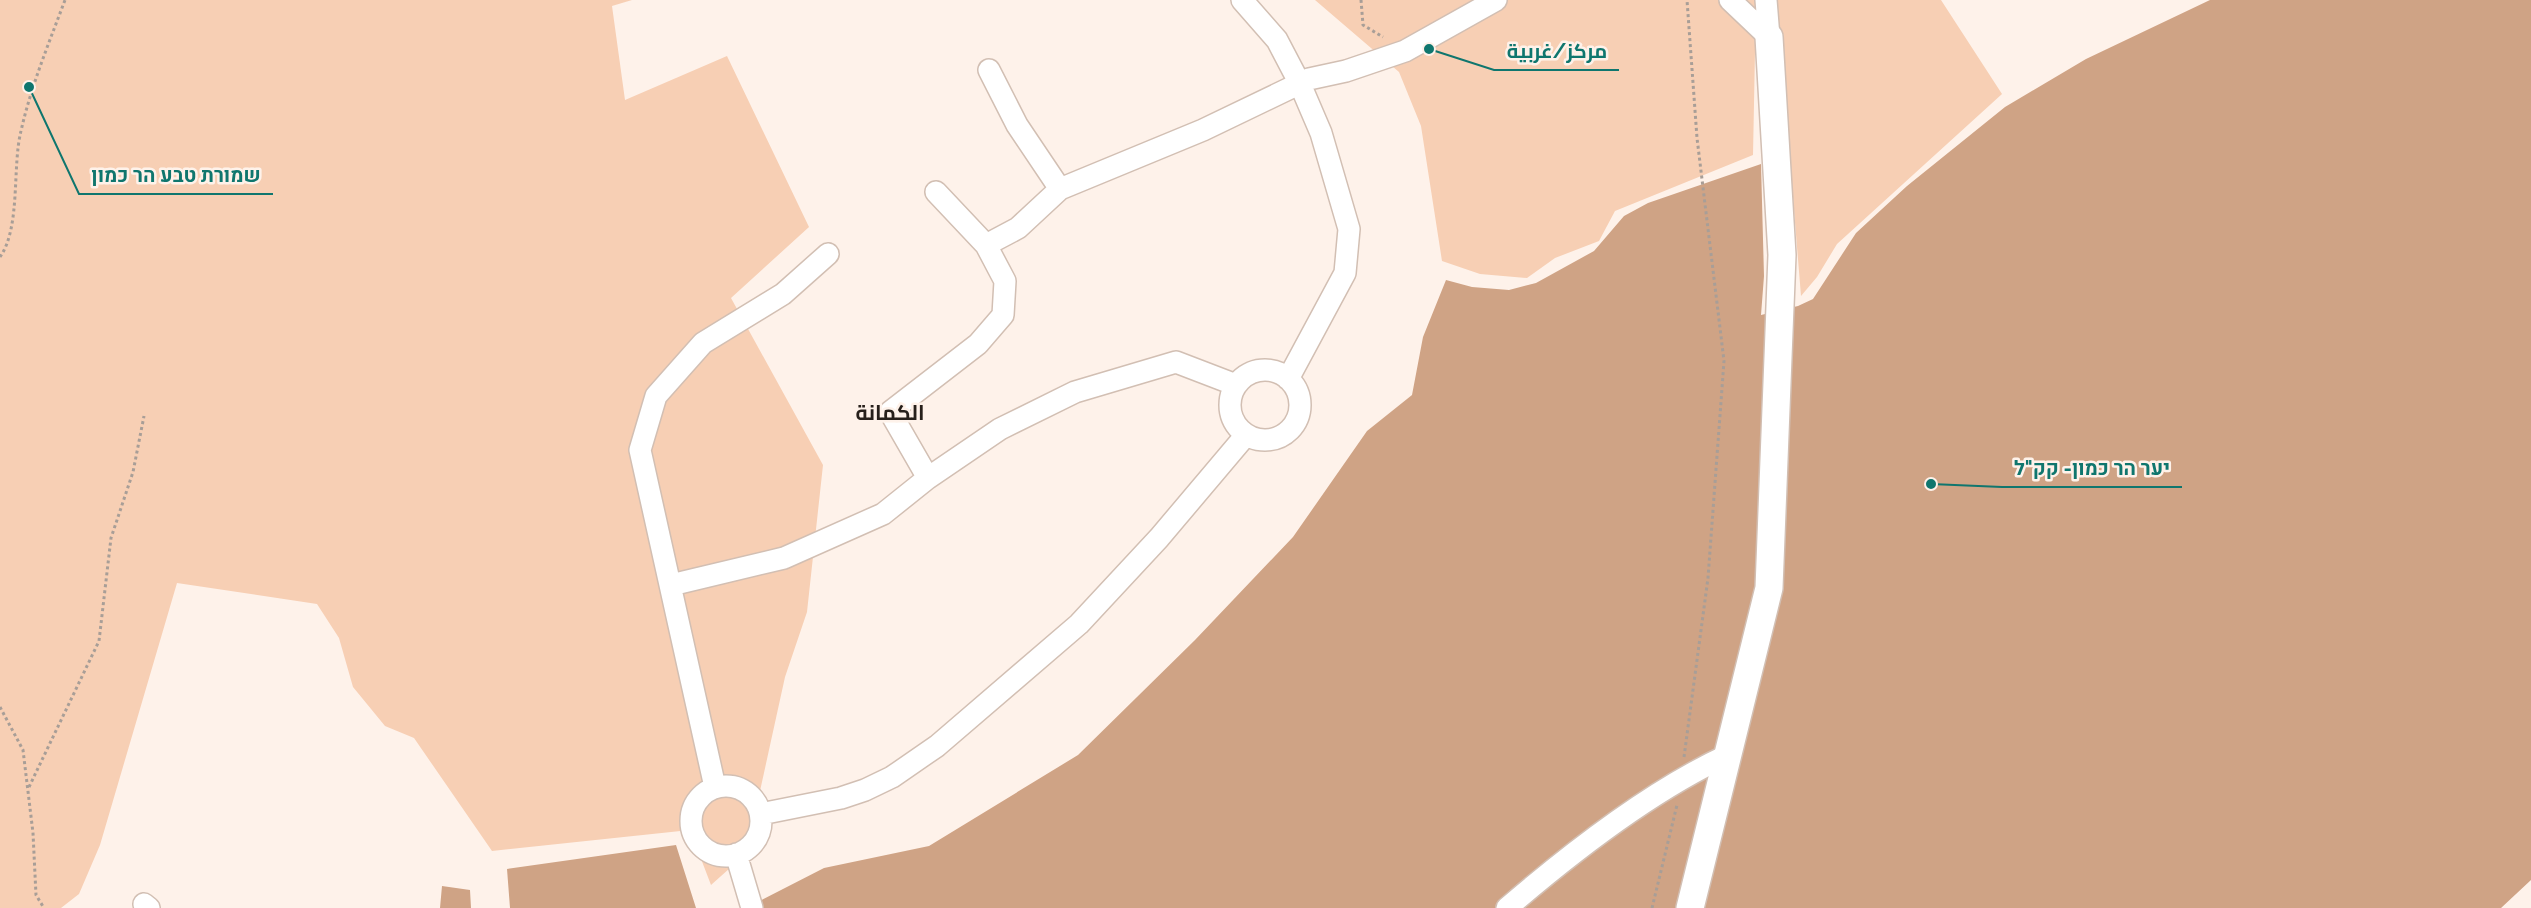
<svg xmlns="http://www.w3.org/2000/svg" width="2531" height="908" viewBox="0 0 2531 908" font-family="Raleway,Cairo,Heebo,sans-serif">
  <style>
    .green { fill: #f7cfb4 }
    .forest { fill: #cfa385 }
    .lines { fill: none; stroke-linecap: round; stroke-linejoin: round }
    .minor-casing { stroke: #d2bfb3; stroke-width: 24 }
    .major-casing { stroke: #d2bfb3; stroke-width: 30 }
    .path { stroke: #a89e97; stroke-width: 3; stroke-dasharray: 3 3; stroke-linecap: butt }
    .minor { stroke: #fff; stroke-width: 21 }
    .major { stroke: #fff; stroke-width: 27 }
    .labels { text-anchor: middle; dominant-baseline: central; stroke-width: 5; stroke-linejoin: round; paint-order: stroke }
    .quarter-label { font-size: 21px; font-weight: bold; fill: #27201b; stroke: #fef2ea }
    .leader { fill: none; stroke: #0f766e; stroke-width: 2 }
    .callout-dot { fill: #0f766e; stroke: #fef2ea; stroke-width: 2 }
    .callout-label { font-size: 20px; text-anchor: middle; font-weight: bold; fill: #0f766e; stroke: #fef2ea; stroke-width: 5; stroke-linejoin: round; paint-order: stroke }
  </style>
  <rect width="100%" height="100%" fill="#fef2ea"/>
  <!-- green -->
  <path class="green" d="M0,0H632L612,6L625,100L727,56L809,227L731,298L823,465L807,612L785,677L760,791L739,860L711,885L690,830L492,851L414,738L385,726L353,687L339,638L317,604L177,583L100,845L79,894L61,908H0Z
    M1315,0H1756L1753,155L1615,211L1599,241L1555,258L1527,278L1480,274L1442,261L1421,126L1399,72Z
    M1777,0H1941L2002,94L1837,244L1817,277L1801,296Z"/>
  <!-- forest -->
  <path class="forest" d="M2210,0H2531V880L2501,908H746L824,868L929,846L1078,755L1195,640L1293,537L1367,431L1412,395L1423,337L1446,280L1472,287L1509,290L1536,283L1594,251L1624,216L1648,203L1761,164L1764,276L1761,315L1798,306L1813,299L1856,233L1907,186L2005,107L2086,59Z
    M676,845L696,908H510L507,869Z
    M442,886L470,890L471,908H440Z"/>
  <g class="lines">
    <defs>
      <path id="minor" d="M1242,0L1277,40L1300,84L1321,133L1349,229L1345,273L1288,379
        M1730,0L1769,37
        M1766,0L1769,37
        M989,70L1017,125L1060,189
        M936,192L986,245L1018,228L1060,189L1203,130L1309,79L1346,71L1405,51L1496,0
        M1230 405a35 35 0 1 1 70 0a35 35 0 1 1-70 0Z
        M928,478L1000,429L1075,392L1176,362L1236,385
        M671,585L784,558L883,514L928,478L890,412L978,344L1003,315L1005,281L986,245
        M691 821a35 35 0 1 1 70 0a35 35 0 1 1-70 0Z
        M715,787L640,450L656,396L703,343L783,294L828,254
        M761,814L841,798L865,790L892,777L937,746L1079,624L1159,538L1246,435
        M736,854L752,908
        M144,904L149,908
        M1507,908C1572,852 1650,791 1728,755"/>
      <path id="major" d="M1690,908L1769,588L1782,255L1769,37"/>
    </defs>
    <!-- minor casing -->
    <use href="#minor" class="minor-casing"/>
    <!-- major casing -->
    <use href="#major" class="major-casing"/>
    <!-- path -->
    <path class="path" d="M1361,0L1363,25L1383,37
      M0,257C21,227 12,166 21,131C31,86 49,43 65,0
      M0,707L23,750L33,833L36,895L44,908
      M1684,757L1708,578L1724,361L1697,138L1687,0
      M29,787L99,641L111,538L133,472L144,416
      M1652,908L1677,805"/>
    <!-- minor -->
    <use href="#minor" class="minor"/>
    <!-- major -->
    <use href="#major" class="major"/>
  </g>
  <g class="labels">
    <!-- quarter labels -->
    <g class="quarter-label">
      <text x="890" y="412">الكمانة</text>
    </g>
  </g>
  <!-- callouts -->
  <path class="leader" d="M1429 49L1494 70H1619M29 87L79 194H273M1931 484L2002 487H2182"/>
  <g class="callout-dot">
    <circle cx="1429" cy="49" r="6"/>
    <circle cx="29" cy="87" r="6"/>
    <circle cx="1931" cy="484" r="6"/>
  </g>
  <g class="callout-label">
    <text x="1557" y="58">مركز/غربية</text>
    <text x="176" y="182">שמורת טבע הר כמון</text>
    <text x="2092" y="475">יער הר כמון- קק"ל</text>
  </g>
</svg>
